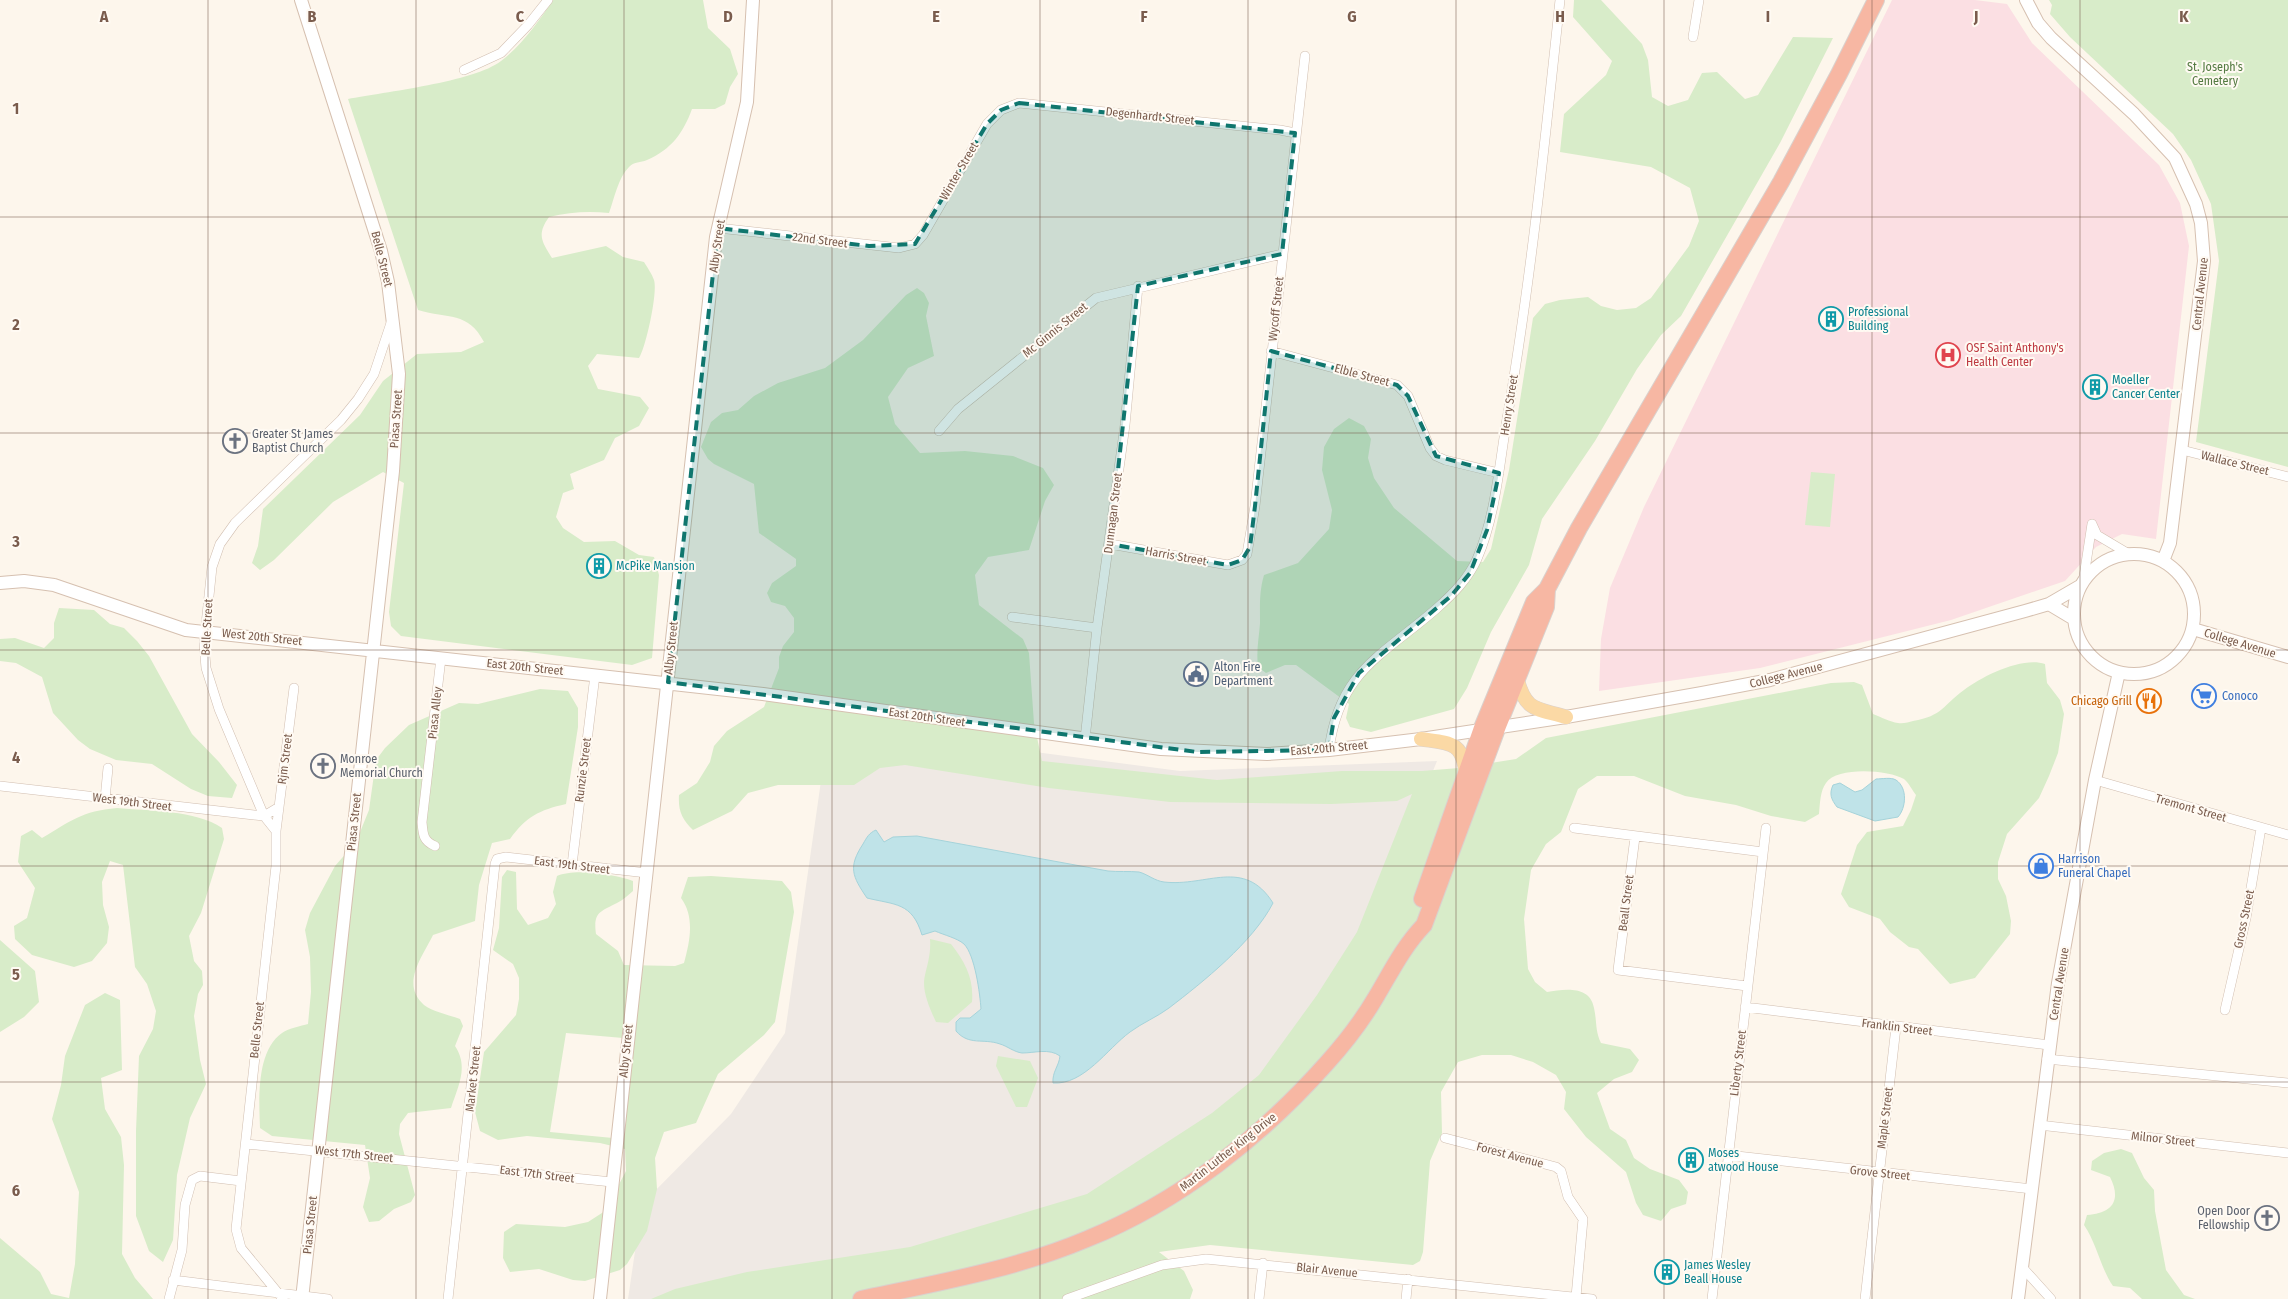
<svg xmlns="http://www.w3.org/2000/svg" width="2288" height="1299" viewBox="0 0 2288 1299" font-family="'Fira Sans Condensed',sans-serif">
  <style>
    .industrial { fill: #efe9e4 }
    .medical { fill: #fbdfe3 }
    .green { fill: #d8ecc9; fill-rule: evenodd }
    .water { fill: #bfe3e8; stroke: #a5d3da }
    .lines { fill: none; stroke-linecap: round; stroke-linejoin: round }
    .street-casing { stroke: #d1beb0; stroke-width: 10 }
    .secondary-casing { stroke: #d6c0b0; stroke-width: 14 }
    .primary-casing { stroke: #dad1cd; stroke-width: 15 }
    .highway-casing { stroke: #dad1cd; stroke-width: 18 }
    .street { stroke: #fff; stroke-width: 9 }
    .secondary { stroke: #fff; stroke-width: 12 }
    .primary { stroke: #fbd9a5; stroke-width: 14 }
    .highway { stroke: #f7b7a3; stroke-width: 16 }
    .marked { fill: #0f766e; fill-opacity: 0.2; stroke: #0f766e; stroke-width: 4; stroke-dasharray: 10 6; stroke-linejoin: round }
    .grid { fill: none; stroke: #7a5c4d; stroke-width: 1; stroke-opacity: 0.55 }
    .labels { text-anchor: middle; dominant-baseline: central; stroke-width: 4; stroke-linejoin: round; paint-order: stroke }
    .park-label { font-size: 12px; fill: #537a41; stroke: #fffaf3 }
    .street-label { font-size: 12px; fill: #7a5c4d; stroke: #fffaf3 }
    .culture-label { font-size: 12px; fill: #0d838f; stroke: #fffaf3; text-anchor: start }
    .health-label { font-size: 12px; fill: #be3a42; stroke: #fffaf3; text-anchor: start }
    .worship-label { font-size: 12px; fill: #5b616d; stroke: #fffaf3; text-anchor: start }
    .service-label { font-size: 12px; fill: #4e5e75; stroke: #fffaf3; text-anchor: start }
    .shop-label { font-size: 12px; fill: #366cbe; stroke: #fffaf3; text-anchor: start }
    .food-label { font-size: 12px; fill: #c56008; stroke: #fffaf3; text-anchor: end }
    .grid-label { font-size: 16px; text-anchor: middle; font-weight: bold; fill: #7a5c4d; stroke: #fffaf3; stroke-width: 4; stroke-linejoin: round; paint-order: stroke }
  </style>
  <rect width="100%" height="100%" fill="#fdf6ec"/>
  <!-- industrial -->
  <path class="industrial" d="M829,725L1180,771L1437,761L1365,939L1252,1094L1097,1204L706,1299H628L642,1204L731,1114L785,1033Z"/>
  <!-- medical -->
  <path class="medical" d="M1892,0H1975L2007,4L2032,43L2159,165L2180,203L2189,246L2156,539L2122,534L2096,547L2065,581L1951,620L1760,668L1599,691L1601,639L1610,588L1644,507Z"/>
  <!-- green -->
  <path class="green" d="M553,0H703L708,28L730,49L738,74L730,87L725,104L715,109H692C683,133 672,149 647,160C640,163 635,161 629,167C618,178 614,199 609,213C588,211 570,212 549,217C537,234 541,241 552,258L606,246L623,257L644,262C647,267 652,274 654,280C658,292 646,347 639,358L597,354L588,366L598,389L640,397L649,408L639,426L615,438L604,460L570,474L574,489L563,493L556,517L563,528L584,542L615,541L639,555L654,557L659,575L652,658L632,665L401,636L391,626L389,612L404,483L383,472L333,502L274,560L260,570L252,563L258,546L263,509L360,415L383,381L417,354L461,352L484,342C468,311 448,319 418,310L348,99C384,92 474,82 501,61C520,47 540,20 553,0Z
    M1574,0H1601L1642,44L1648,60L1652,97L1668,106L1688,100L1702,73L1717,72L1745,99L1758,95L1793,37L1833,38L1780,143L1681,316L1661,335L1637,369L1595,441L1542,519L1529,565L1491,632L1467,688L1454,709L1371,732L1350,727L1346,718L1349,704L1296,665H1285L1266,673L1258,667C1256,650 1259,638 1260,623C1260,606 1259,592 1264,575L1298,563L1329,529L1332,510L1322,470L1324,447L1334,429L1349,418L1364,426L1371,439L1368,458L1374,478L1394,508L1457,561L1483,562L1491,549L1509,470L1533,318L1545,304L1560,300L1588,297L1601,306L1617,310L1636,308L1651,298L1689,246L1699,221L1690,188L1651,167L1560,152L1564,114L1606,75L1612,61L1573,17Z
    M2049,0H2288V467L2196,442L2219,261L2211,204L2191,160L2173,134L2070,37L2050,14L2052,5Z
    M917,288L924,293L929,303L926,316L934,356L908,368L888,397L895,424L920,453L965,451L1013,456L1043,468L1054,485L1045,501L1029,550L988,557L975,575L979,605L1023,639L1029,653L1034,723L1042,761L1217,780L1342,771H1422L1459,768L1516,759L1546,738L1831,683L1854,682L1862,685L1873,714C1881,717 1890,722 1898,723C1903,724 1909,722 1913,721C1943,716 1943,705 1964,690C1982,676 2023,656 2045,664L2047,683L2060,700L2064,714L2058,753L2049,776L2039,798L2007,834L1998,862V879L2006,896L2011,921L2010,934L1975,978L1950,984L1918,949L1909,947L1890,932L1880,919L1849,907L1841,894L1857,845L1867,832L1903,826L1911,810L1916,795C1912,790 1909,783 1904,779C1889,770 1837,766 1826,783C1820,791 1820,804 1819,814L1805,822L1771,816L1736,805L1685,796L1634,776H1597L1578,789L1561,832L1546,844L1531,870L1524,919L1528,969L1535,982L1547,992C1564,989 1590,985 1594,1008C1597,1021 1595,1031 1601,1043L1630,1049L1639,1060L1632,1072L1614,1079L1597,1093L1610,1129L1626,1140L1634,1158L1650,1169L1679,1180L1688,1192L1686,1204L1671,1209L1661,1221L1643,1215L1636,1203L1626,1172L1586,1137L1564,1109L1566,1092L1556,1075L1533,1062L1511,1055H1482L1458,1062L1441,1092L1442,1133L1430,1161L1423,1252L1420,1261L1413,1265L1210,1245L1159,1252L1184,1271L1193,1290L1190,1299H651L675,1289L747,1272L910,1247L1087,1194L1212,1113L1259,1075L1317,995L1357,932L1412,794L1397,801L1331,804L1170,802L1049,788L905,765L880,768L854,785H778L748,793L732,811L693,830C682,819 678,811 679,795L697,783L710,762L714,746L727,731L764,707L779,668V657L783,646L794,632V618L785,606L771,602L767,593L772,583L796,566V559L759,533L754,484L714,464L708,459L701,447L711,422L722,413L738,410L754,396L778,383L825,368L863,340L906,295Z
    M1811,472L1835,474L1830,527L1805,525Z
    M59,608L94,610L110,624L124,628L137,641L149,656L192,734L219,762L237,785L232,798L208,796L191,789L152,764L116,760L90,749L78,740L53,713L42,677L16,663L0,661V639L15,638L44,648L54,638V623Z
    M540,689L568,691L578,708V727L566,804C539,810 526,817 510,839L492,843L479,885L475,921L433,935C423,956 400,984 424,1005C433,1012 450,1015 460,1019L463,1026L455,1046C469,1067 458,1086 451,1108L408,1113L400,1124L399,1134L415,1195L411,1202L394,1209L379,1221L369,1222L363,1207L370,1178L365,1145L272,1136L260,1128C259,1100 256,1051 282,1033C289,1028 301,1026 308,1024L311,992L310,957L305,930L310,913L335,866L356,842L369,810L376,760L385,748L409,725L459,703L478,704Z
    M117,808C148,811 196,810 222,828L224,839L201,913L189,936L194,961L202,971L203,985L198,994L194,1016L200,1060L206,1084L190,1118L177,1175L173,1240L163,1262L149,1251L136,1216V1131L139,1056L153,1029L156,1011L147,984L135,967L123,865L110,861L102,882L103,905L109,927L107,943L92,961L74,967L32,955L15,939L14,926L27,918L35,888L18,862L21,836L32,830L42,838C71,821 82,811 117,808Z
    M507,870L516,872L517,909L528,925L548,918L556,904L553,892L557,876C574,868 615,874 633,881V891C628,895 623,900 617,903C600,912 593,912 596,934L618,951L624,965L675,966L684,963C690,941 695,917 681,898L688,877L711,876L782,881L791,892L794,912L775,1022L764,1035L718,1074L696,1123L664,1132L655,1158L657,1189L647,1231L627,1264L620,1270L585,1281L573,1280L539,1269L510,1272L503,1258L504,1232L516,1224L565,1227L588,1222L605,1211L626,1171L625,1149L600,1143L527,1136L498,1140L480,1131L475,1112L484,1052L516,1015L519,999V978L513,964L493,950L499,928L502,877ZM566,1033L623,1038L613,1138L550,1132Z
    M930,939L951,944C965,962 974,978 972,1002L948,1023L936,1022C930,1009 921,990 925,975C928,962 931,953 930,939Z
    M0,940L35,971L39,1002L24,1017L0,1032Z
    M105,993L120,1000L122,1070L101,1078L105,1109L121,1137L124,1165L122,1254L135,1278L153,1299H0V1238L40,1272L51,1294L69,1298L75,1264L79,1192L52,1119L61,1085L65,1056L85,1005Z
    M998,1056L1030,1061L1038,1078L1027,1107H1016L996,1066Z
    M2121,1149L2132,1153L2144,1178L2154,1190L2155,1211L2166,1270L2184,1295L2195,1299H2142L2130,1288L2113,1286C2100,1267 2097,1244 2084,1225L2087,1215C2112,1213 2122,1201 2110,1177L2091,1170L2092,1161L2104,1153Z"/>
  <!-- water -->
  <path class="water" d="M1876,779C1882,779 1891,777 1896,780C1908,788 1906,808 1898,817L1875,821L1837,807C1831,799 1829,794 1833,785L1840,783L1855,792L1862,790Z
    M876,830L884,842L893,837L917,836L1108,871C1118,872 1129,871 1139,872C1147,874 1155,881 1164,882C1207,887 1244,857 1273,903C1253,942 1203,982 1169,1008C1157,1017 1142,1023 1130,1032C1107,1049 1084,1085 1053,1083C1052,1072 1059,1066 1060,1056C1049,1048 1035,1053 1022,1053C1014,1052 1007,1046 1000,1044C983,1038 969,1046 956,1031V1022L960,1018H970L981,1009C980,994 975,955 964,944C957,938 944,935 935,931L922,935C912,902 895,905 867,898C852,876 848,867 863,844C867,837 869,833 876,830Z"/>
  <g class="lines">
    <defs>
      <path id="street" d="M1693,37L1699,0
        M464,70L501,53L528,25L548,0
        M718,228L899,248L915,244L923,235L987,124L1001,110L1019,103L1280,130L1295,133
        M1271,351L1397,385L1408,396L1430,448L1436,456L1445,460L1499,473
        M939,431L958,409L1096,298L1282,254
        M2182,450L2288,477
        M2092,524L2097,535L2129,554
        M1110,544L1228,565L1242,560L1247,554L1255,506L1305,56
        M2083,583L2092,524
        M1012,617L1097,628
        M1085,739L1097,628L1125,425L1138,286
        M1329,750C1339,671 1382,656 1436,609C1453,594 1468,579 1477,559C1496,515 1499,465 1507,419C1531,280 1545,140 1560,0
        M2095,780L2288,835
        M0,786L254,815L264,816L279,807
        M105,799L108,768
        M1574,828L1763,852
        M276,831L294,688
        M1635,837L1618,970L1747,986
        M435,846C423,841 423,834 422,822L441,658
        M572,865L595,675
        M1745,1007L2049,1045
        M2225,1010L2246,918L2261,828
        M2047,1059L2288,1083
        M2039,1125L2288,1153
        M1445,1138L1556,1167L1561,1171L1568,1197L1583,1219L1576,1297
        M246,1144L612,1182
        M1728,1155L2032,1189
        M2022,1267L2051,1299
        M173,1280L328,1299
        M169,1299L182,1250L185,1205L192,1180L200,1176L241,1181
        M283,1299L241,1248L236,1229L276,866V831L264,816L219,709L206,668L204,644L212,567L220,544L235,523L341,420L358,399L374,374L391,323
        M448,1299L495,864L497,859L506,857L647,873
        M1067,1299L1162,1265L1206,1259L1592,1299
        M1259,1299L1263,1263
        M1406,1299L1408,1279
        M1712,1299L1766,828
        M1865,1299L1896,1027"/>
      <path id="secondary" d="M301,0L381,251L388,282L399,374L393,471L302,1299
        M2026,0L2038,23L2051,38L2134,114L2175,158L2196,204L2201,223L2204,261L2170,543L2163,561
        M2074 614a60 60 0 1 1 120 0a60 60 0 1 1-120 0Z
        M0,583L24,581L54,585L186,630L763,694L1161,749L1267,754L1329,750L1421,739L1566,717L1702,693L1770,680L2025,611L2049,604L2080,586
        M2049,604L2074,619
        M2193,629L2288,657
        M600,1299L716,237L747,102L753,0
        M2018,1299L2058,983L2095,780L2119,672"/>
      <path id="primary" d="M1517,679C1526,712 1536,708 1566,717
        M1421,739C1449,743 1463,741 1466,774"/>
      <path id="highway" d="M1422,899L1482,728L1534,602L1547,589L1579,528L1781,182L1839,74L1876,0
        M861,1299C937,1283 1016,1269 1087,1239C1179,1202 1261,1137 1326,1064C1345,1043 1362,1021 1376,997C1391,972 1403,947 1424,925L1498,726L1546,607L1547,589"/>
    </defs>
    <!-- street casing -->
    <use href="#street" class="street-casing"/>
    <!-- secondary casing -->
    <use href="#secondary" class="secondary-casing"/>
    <!-- primary casing -->
    <use href="#primary" class="primary-casing"/>
    <!-- highway casing -->
    <use href="#highway" class="highway-casing"/>
    <!-- street -->
    <use href="#street" class="street"/>
    <!-- secondary -->
    <use href="#secondary" class="secondary"/>
    <!-- primary -->
    <use href="#primary" class="primary"/>
    <!-- highway -->
    <use href="#highway" class="highway"/>
  </g>
  <!-- marked area -->
  <path class="marked" d="M1019,103L1295,133L1282,254L1138,286L1110,544L1228,565L1242,560L1250,547L1255,506L1271,351L1397,385L1408,396L1436,456L1499,473L1487,530L1470,573L1451,596L1359,673L1334,718L1329,750L1197,752L668,682L718,228L869,246L915,244L987,124L1001,110Z"/>
  <!-- grid -->
  <path class="grid" d="M208,0V1299M416,0V1299M624,0V1299M832,0V1299M1040,0V1299M1248,0V1299M1456,0V1299M1664,0V1299M1872,0V1299M2080,0V1299M0,217H2288M0,433H2288M0,650H2288M0,866H2288M0,1082H2288"/>
  <!-- icons -->
  <defs>
    <symbol id="building-ring" viewBox="-11 -11 22 22"><circle r="9.5" fill="#fffaf3" stroke="#0f9aa8" stroke-width="1.5"/><path d="M-4-6H4V6H1V3H-1V6H-4ZM-2.5-4.3h1.7v1.8h-1.7ZM.8-4.3h1.7v1.8H.8ZM-2.5-1h1.7V.8h-1.7ZM.8-1h1.7V.8H.8Z" fill="#0f9aa8"/></symbol>
    <symbol id="hospital-ring" viewBox="-11 -11 22 22"><circle r="9.5" fill="#fffaf3" stroke="#e0444e" stroke-width="1.5"/><path d="M-5-5h3v3.5h4V-5h3V5h-3V1.5h-4V5h-3Z" fill="#e0444e"/></symbol>
    <symbol id="church-ring" viewBox="-11 -11 22 22"><circle r="9.5" fill="#fffaf3" stroke="#6b7280" stroke-width="1.5"/><path d="M-1.2-6h2.4v3.5h3.3v2.4h-3.3V6h-2.4V-.1h-3.3v-2.4h3.3Z" fill="#6b7280"/></symbol>
    <symbol id="civic-ring" viewBox="-11 -11 22 22"><circle r="9.5" fill="#fffaf3" stroke="#5c6f8a" stroke-width="1.5"/><path d="M-.6-6.5H3V-4.5H.6V-3L4-1V1h2V6H-6V1h2V-1L-.6-3ZM-1.2 2.5V6h2.4V2.5Z" fill="#5c6f8a"/></symbol>
    <symbol id="supermarket-ring" viewBox="-11 -11 22 22"><circle r="9.5" fill="#fffaf3" stroke="#3f7fe0" stroke-width="1.5"/><path d="M-6-5.5h2.5l.6 2H6L4.5 2H-2.5L-4.4-4H-6ZM-1.5 3.2a1.3 1.3 0 1 0 .1 0ZM3 3.2a1.3 1.3 0 1 0 .1 0Z" fill="#3f7fe0"/></symbol>
    <symbol id="restaurant-ring" viewBox="-11 -11 22 22"><circle r="9.5" fill="#fffaf3" stroke="#e8710a" stroke-width="1.5"/><path d="M-5-6h1v4h1v-4h1v4h1v-4h1v5L-1.5 .5V6h-2V.5L-5-1ZM5-6V6H3V1.5H1.5Q1.5-4 5-6Z" fill="#e8710a"/></symbol>
    <symbol id="shop-ring" viewBox="-11 -11 22 22"><circle r="9.5" fill="#fffaf3" stroke="#3f7fe0" stroke-width="1.5"/><path d="M-5-2.5h2.3a2.7 3.5 0 0 1 5.4 0H5L5.5 6h-11ZM-1.5-2.5h3a1.5 2.3 0 0 0-3 0Z" fill="#3f7fe0"/></symbol>
  </defs>
  <g fill-rule="evenodd">
    <use href="#building-ring" x="1817" y="305" width="28" height="28"/>
    <use href="#hospital-ring" x="1934" y="341" width="28" height="28"/>
    <use href="#building-ring" x="2081" y="373" width="28" height="28"/>
    <use href="#church-ring" x="221" y="427" width="28" height="28"/>
    <use href="#building-ring" x="585" y="552" width="28" height="28"/>
    <use href="#civic-ring" x="1182" y="660" width="28" height="28"/>
    <use href="#supermarket-ring" x="2190" y="682" width="28" height="28"/>
    <use href="#restaurant-ring" x="2135" y="687" width="28" height="28"/>
    <use href="#church-ring" x="309" y="752" width="28" height="28"/>
    <use href="#shop-ring" x="2027" y="852" width="28" height="28"/>
    <use href="#building-ring" x="1677" y="1146" width="28" height="28"/>
    <use href="#church-ring" x="2253" y="1204" width="28" height="28"/>
    <use href="#building-ring" x="1653" y="1258" width="28" height="28"/>
  </g>
  <g class="labels">
    <!-- park labels -->
    <g class="park-label">
      <text x="2215" y="67">St. Joseph's<tspan x="2215" dy="14">Cemetery</tspan></text>
    </g>
    <!-- street labels -->
    <g class="street-label">
      <text transform="translate(1150 116) rotate(6)">Degenhardt Street</text>
      <text transform="translate(959 171) rotate(-60)">Winter Street</text>
      <text transform="translate(820 240) rotate(7)">22nd Street</text>
      <text transform="translate(717 246) rotate(-82)">Alby Street</text>
      <text transform="translate(382 259) rotate(76)">Belle Street</text>
      <text transform="translate(2200 294) rotate(-84)">Central Avenue</text>
      <text transform="translate(1276 309) rotate(-84)">Wycoff Street</text>
      <text transform="translate(1055 330) rotate(-39)">Mc Ginnis Street</text>
      <text transform="translate(1362 375) rotate(15)">Elble Street</text>
      <text transform="translate(1509 405) rotate(-81)">Henry Street</text>
      <text transform="translate(396 419) rotate(-86)">Piasa Street</text>
      <text transform="translate(2235 463) rotate(14)">Wallace Street</text>
      <text transform="translate(1113 513) rotate(-83)">Dunnagan Street</text>
      <text transform="translate(1176 556) rotate(10)">Harris Street</text>
      <text transform="translate(207 627) rotate(-87)">Belle Street</text>
      <text transform="translate(262 637) rotate(6)">West 20th Street</text>
      <text transform="translate(2240 643) rotate(17)">College Avenue</text>
      <text transform="translate(671 648) rotate(-84)">Alby Street</text>
      <text transform="translate(525 667) rotate(6)">East 20th Street</text>
      <text transform="translate(1786 675) rotate(-14)">College Avenue</text>
      <text transform="translate(435 713) rotate(-84)">Piasa Alley</text>
      <text transform="translate(927 717) rotate(8)">East 20th Street</text>
      <text transform="translate(1329 748) rotate(-5)">East 20th Street</text>
      <text transform="translate(285 759) rotate(-83)">Rjm Street</text>
      <text transform="translate(583 770) rotate(-83)">Runzie Street</text>
      <text transform="translate(132 802) rotate(7)">West 19th Street</text>
      <text transform="translate(2191 808) rotate(16)">Tremont Street</text>
      <text transform="translate(354 822) rotate(-84)">Piasa Street</text>
      <text transform="translate(572 865) rotate(7)">East 19th Street</text>
      <text transform="translate(1626 903) rotate(-83)">Beall Street</text>
      <text transform="translate(2244 919) rotate(-78)">Gross Street</text>
      <text transform="translate(2059 984) rotate(-81)">Central Avenue</text>
      <text transform="translate(1897 1027) rotate(7)">Franklin Street</text>
      <text transform="translate(257 1030) rotate(-84)">Belle Street</text>
      <text transform="translate(626 1051) rotate(-84)">Alby Street</text>
      <text transform="translate(1738 1063) rotate(-83)">Liberty Street</text>
      <text transform="translate(473 1079) rotate(-84)">Market Street</text>
      <text transform="translate(1885 1118) rotate(-83)">Maple Street</text>
      <text transform="translate(2163 1139) rotate(6)">Milnor Street</text>
      <text transform="translate(1228 1152) rotate(-38)">Martin Luther King Drive</text>
      <text transform="translate(354 1154) rotate(6)">West 17th Street</text>
      <text transform="translate(1510 1155) rotate(15)">Forest Avenue</text>
      <text transform="translate(1880 1173) rotate(6)">Grove Street</text>
      <text transform="translate(537 1174) rotate(7)">East 17th Street</text>
      <text transform="translate(310 1225) rotate(-84)">Piasa Street</text>
      <text transform="translate(1327 1270) rotate(6)">Blair Avenue</text>
    </g>
    <!-- culture labels -->
    <g class="culture-label">
      <text x="1848" y="312">Professional<tspan x="1848" dy="14">Building</tspan></text>
      <text x="2112" y="380">Moeller<tspan x="2112" dy="14">Cancer Center</tspan></text>
      <text x="616" y="566">McPike Mansion</text>
      <text x="1708" y="1153">Moses<tspan x="1708" dy="14">atwood House</tspan></text>
      <text x="1684" y="1265">James Wesley<tspan x="1684" dy="14">Beall House</tspan></text>
    </g>
    <!-- health labels -->
    <g class="health-label">
      <text x="1966" y="348">OSF Saint Anthony's<tspan x="1966" dy="14">Health Center</tspan></text>
    </g>
    <!-- worship labels -->
    <g class="worship-label">
      <text x="252" y="434">Greater St James<tspan x="252" dy="14">Baptist Church</tspan></text>
      <text x="340" y="759">Monroe<tspan x="340" dy="14">Memorial Church</tspan></text>
      <text x="2250" y="1211" text-anchor="end">Open Door<tspan x="2250" dy="14">Fellowship</tspan></text>
    </g>
    <!-- service labels -->
    <g class="service-label">
      <text x="1214" y="667">Alton Fire<tspan x="1214" dy="14">Department</tspan></text>
    </g>
    <!-- shop labels -->
    <g class="shop-label">
      <text x="2222" y="696">Conoco</text>
      <text x="2058" y="859">Harrison<tspan x="2058" dy="14">Funeral Chapel</tspan></text>
    </g>
    <!-- food labels -->
    <g class="food-label">
      <text x="2132" y="701">Chicago Grill</text>
    </g>
  </g>
  <g class="grid-label">
    <text x="104" y="22">A</text>
    <text x="312" y="22">B</text>
    <text x="520" y="22">C</text>
    <text x="728" y="22">D</text>
    <text x="936" y="22">E</text>
    <text x="1144" y="22">F</text>
    <text x="1352" y="22">G</text>
    <text x="1560" y="22">H</text>
    <text x="1768" y="22">I</text>
    <text x="1976" y="22">J</text>
    <text x="2184" y="22">K</text>
    <text x="16" y="114">1</text>
    <text x="16" y="330">2</text>
    <text x="16" y="547">3</text>
    <text x="16" y="763">4</text>
    <text x="16" y="980">5</text>
    <text x="16" y="1196">6</text>
  </g>
</svg>
